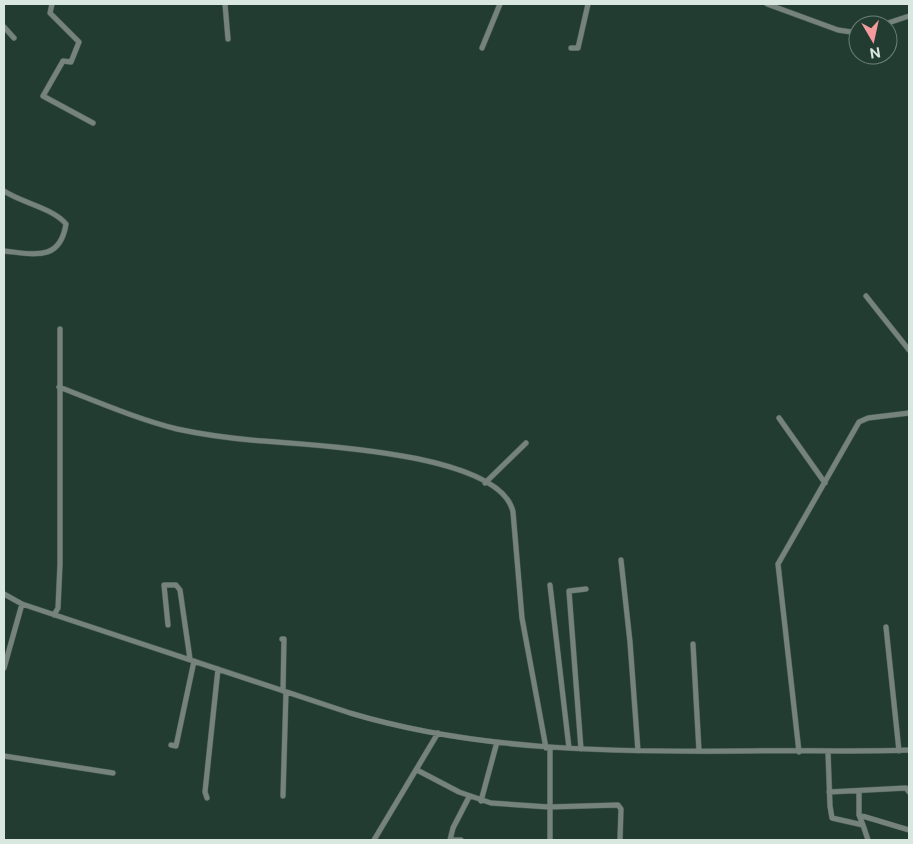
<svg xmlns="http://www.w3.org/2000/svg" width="913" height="844" viewBox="0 0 913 844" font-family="'Public Sans',sans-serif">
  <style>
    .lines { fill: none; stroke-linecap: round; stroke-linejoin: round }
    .street-casing { stroke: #445b50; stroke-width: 6 }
    .street { stroke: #76827c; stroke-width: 5 }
  </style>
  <rect width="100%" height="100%" fill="#233c31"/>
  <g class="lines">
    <defs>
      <path id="street" d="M52,4L50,13L79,42L71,62L63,61L43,96L93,123
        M225,4L228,39
        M767,4L838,30L858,33
        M882,25L909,16
        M4,27L14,38
        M482,48L500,4
        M571,48H578L588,4
        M4,191C22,203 53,208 66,224C60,262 34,254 4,251
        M866,296L909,350
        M59,387C98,402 137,419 177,429C205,435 235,439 264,441C313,445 501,453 513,512L522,618L546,748
        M779,418L825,483
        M485,483L526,443
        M621,560L630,642L638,751
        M550,585L569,748
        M4,594L22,604L350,713C477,751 611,752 742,751C798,750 853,752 909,750
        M54,615L58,608L60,564V329
        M168,625L164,585H176L180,590L190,659
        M886,627L899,751
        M282,639H284L283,691
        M693,644L699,751
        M4,668L22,604
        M171,745L176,746L194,661
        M581,749L569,591L586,589
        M799,752L778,564L859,422L868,418L909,413
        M828,752L830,806L832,818L863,825L868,840
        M4,756L113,773
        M417,770L459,792L491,803L549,807L618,805L621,809L620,840
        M859,791V815L863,825
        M829,792L906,788L909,792
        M283,796L286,692
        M207,798L205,792L218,669
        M481,801L497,742
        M859,815L909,830
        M374,840L438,733
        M450,840L453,828L469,797
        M450,840H461
        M550,840V749"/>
    </defs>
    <!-- street casing -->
    <use href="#street" class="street-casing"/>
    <!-- street -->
    <use href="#street" class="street"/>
  </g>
  <!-- border -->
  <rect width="913" height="844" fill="none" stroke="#d8e7e0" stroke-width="10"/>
  <!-- north arrow -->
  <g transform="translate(873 40) rotate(171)"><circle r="24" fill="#233c31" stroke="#6b8077"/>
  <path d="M0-4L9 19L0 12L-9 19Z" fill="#f59b9e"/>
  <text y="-8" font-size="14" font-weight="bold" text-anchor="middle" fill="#d8e7e0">N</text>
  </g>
</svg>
